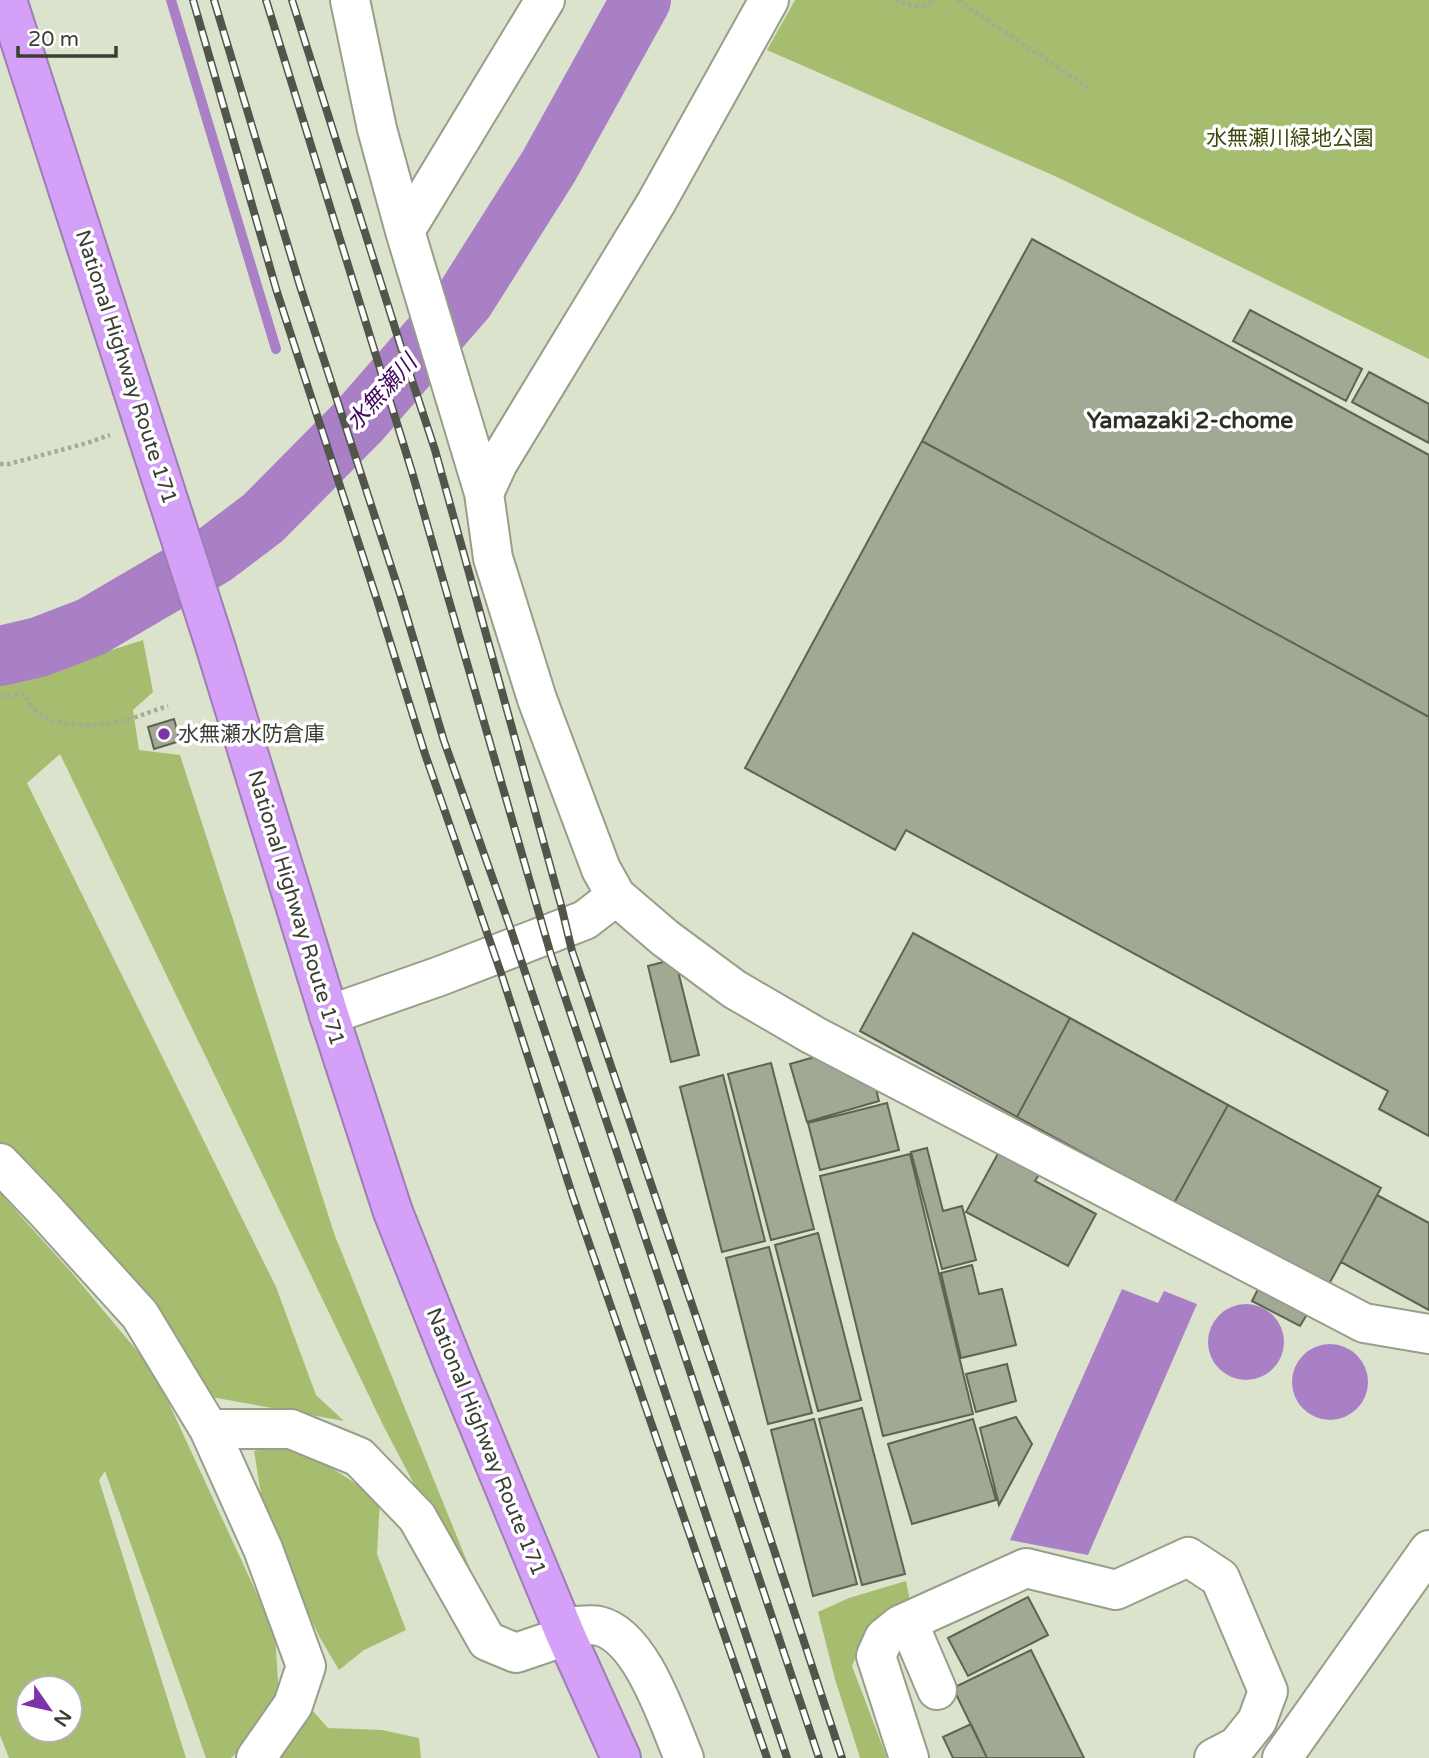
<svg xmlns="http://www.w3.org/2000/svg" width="1429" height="1758" viewBox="0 0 1429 1758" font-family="'Varela Round','Noto Sans JP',sans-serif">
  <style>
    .green { fill: #a6bd6f; fill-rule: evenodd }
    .water { fill: #a97fc6 }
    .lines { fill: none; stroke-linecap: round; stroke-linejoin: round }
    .stream { stroke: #a97fc6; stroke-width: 10 }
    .river { stroke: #a97fc6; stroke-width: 60 }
    .building { fill: #a1a893; stroke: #5e6451; stroke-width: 2 }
    .minor-casing { stroke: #979e89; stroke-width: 42 }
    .highway-casing { stroke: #9e7eb4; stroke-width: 42 }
    .path { stroke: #a5aa99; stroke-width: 4.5; stroke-dasharray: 3.5 3.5; stroke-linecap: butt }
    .minor { stroke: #fff; stroke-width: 38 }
    .highway { stroke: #d4a0f8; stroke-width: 38 }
    .rail-casing { stroke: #51554a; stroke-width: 8 }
    .rail { stroke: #fff; stroke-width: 5; stroke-dasharray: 16; stroke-linecap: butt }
    .poi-dot { fill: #7d34a7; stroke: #fff; stroke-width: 2.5 }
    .labels { text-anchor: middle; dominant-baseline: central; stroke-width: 7; stroke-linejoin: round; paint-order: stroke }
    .park-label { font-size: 21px; fill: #3b4a0c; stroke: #fff }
    .street-label { font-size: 21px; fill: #3b3e35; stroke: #fff }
    .poi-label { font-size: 21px; fill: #3b3e35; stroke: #fff; text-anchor: start }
    .water-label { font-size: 23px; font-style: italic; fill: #440861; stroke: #fff }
    .neighbourhood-label { font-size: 23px; font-weight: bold; fill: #2b3120; stroke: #fff }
  </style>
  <rect width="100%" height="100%" fill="#dce3cd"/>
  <!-- green -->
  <path class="green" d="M795,0H1429V359L1057,177L767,50Z
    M143,640L153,692L133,710L139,750L180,755L335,1236L483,1601L477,1604L384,1427L60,754L27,783L276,1287L316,1395L344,1421L211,1397L176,1334L137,1287L0,1145V681L34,675Z
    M0,1193L72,1273L154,1371L275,1633L279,1698L246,1745L231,1758H206L105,1471L99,1480L186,1758H9L0,1735ZM28,1688H70V1730H28Z
    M286,1444L327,1465L380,1499L377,1554L406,1630L364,1650L339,1670L320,1638L266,1525L254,1451Z
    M906,1581L910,1601L863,1639L852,1666L887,1758H860L835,1679L818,1612L849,1598Z
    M311,1709L328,1728L382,1730L419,1738L421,1758H272Z"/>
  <!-- water -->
  <path class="water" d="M1122,1289L1158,1303L1164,1291L1197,1304L1088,1555L1010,1540Z
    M1208 1342a38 38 0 1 1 76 0a38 38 0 1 1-76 0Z
    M1292 1382a38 38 0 1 1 76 0a38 38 0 1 1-76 0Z"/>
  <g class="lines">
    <!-- stream -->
    <path class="stream" d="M171,0L276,349"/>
    <!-- river -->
    <path class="river" d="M0,656L39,647L91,627L214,555L263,518L359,421L465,299L549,166L641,0"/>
  </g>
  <!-- building -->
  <path class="building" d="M1032,239L1429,455V717L922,441Z
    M1250,310L1362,369L1346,401L1233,341Z
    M1369,372L1429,404V443L1352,402Z
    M922,441L1429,717V1136L1379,1109L1388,1091L906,830L895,850L745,768Z
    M174,719L180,741L154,749L148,727Z
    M913,933L1070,1018L1017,1117L860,1031Z
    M675,959L699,1055L671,1062L648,966Z
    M1070,1018L1228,1105L1174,1203L1017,1117Z
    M825,1054L873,1078L879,1101L807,1122L790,1064Z
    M771,1063L814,1229L771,1240L728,1074Z
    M723,1075L765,1241L722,1252L680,1087Z
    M887,1103L899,1150L820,1170L808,1123Z
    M1228,1105L1381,1188L1328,1286L1174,1203Z
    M927,1148L943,1211L962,1206L976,1260L942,1269L911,1152Z
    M1001,1148L1042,1170L1035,1181L1096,1214L1068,1266L966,1212Z
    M910,1154L973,1414L883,1436L820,1176Z
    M1377,1195L1429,1223V1310L1341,1262Z
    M818,1233L861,1400L818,1411L775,1245Z
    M769,1247L812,1413L768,1424L726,1258Z
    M972,1265L979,1294L1002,1289L1016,1345L961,1358L941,1273Z
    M1260,1285L1309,1311L1300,1326L1252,1301Z
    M1007,1364L1016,1401L976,1412L966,1374Z
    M862,1408L905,1574L862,1585L819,1419Z
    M1016,1417L1032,1444L999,1505L980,1428Z
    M814,1419L857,1584L813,1596L771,1430Z
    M973,1419L996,1500L912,1524L888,1444Z
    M1028,1597L1048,1635L968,1676L948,1638Z
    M1031,1650L1084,1758H987L953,1688Z
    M971,1724L987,1758H953L943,1737Z"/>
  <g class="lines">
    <defs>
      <path id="minor" d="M405,231L545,0
        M484,493L498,463L656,203L769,0
        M616,896L665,938L734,989L813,1035L1364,1323L1429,1334
        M329,1015L440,976L585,920L616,896L601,869L537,699L493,558L484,493L405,231L377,129L350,0
        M0,1163L44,1209L140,1315L209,1429L263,1549L306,1666L293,1705L256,1758
        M209,1429H291L359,1457L417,1517L487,1641L516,1653L566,1636L572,1626C580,1626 591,1624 599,1626C642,1636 668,1721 684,1758
        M908,1622L937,1690
        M909,1758L876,1656L884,1638L900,1625L1026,1568L1116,1590L1188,1557L1220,1578L1268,1691L1257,1721L1237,1746L1214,1758
        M1282,1758L1429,1550"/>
      <path id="highway" d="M7,0L214,642L329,1015L393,1212L453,1363L566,1636L621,1758"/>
    </defs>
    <!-- minor casing -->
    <use href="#minor" class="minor-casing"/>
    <!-- highway casing -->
    <use href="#highway" class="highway-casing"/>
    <!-- path -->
    <path class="path" d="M895,0C907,6 922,9 935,0
      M958,0L1088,88
      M0,464H9L87,443L110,435
      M0,696L24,694C29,702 33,710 41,715C60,729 105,726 126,720C141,716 154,710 168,706"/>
    <!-- minor -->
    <use href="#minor" class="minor"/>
    <!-- highway -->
    <use href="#highway" class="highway"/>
    <defs>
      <path id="rail" d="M193,0L277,292L378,603L425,754L502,976L573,1197L767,1758
        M214,0L300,286L400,594L444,741L511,930L787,1758
        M266,0L412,472L551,955L819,1758
        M292,0L401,347L435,450L561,905L572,951L744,1458L842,1758"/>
    </defs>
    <!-- rail casing -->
    <use href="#rail" class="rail-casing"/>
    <!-- rail -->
    <use href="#rail" class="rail"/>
  </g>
  <!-- markers -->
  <circle class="poi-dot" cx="164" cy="734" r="7"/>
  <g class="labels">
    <!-- park labels -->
    <g class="park-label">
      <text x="1290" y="138">水無瀬川緑地公園</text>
    </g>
    <!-- street labels -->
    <g class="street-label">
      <text transform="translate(126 367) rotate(72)">National Highway Route 171</text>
      <text transform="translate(296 908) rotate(73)">National Highway Route 171</text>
      <text transform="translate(486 1442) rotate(68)">National Highway Route 171</text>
    </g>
    <!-- poi labels -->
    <g class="poi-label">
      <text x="178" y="734">水無瀬水防倉庫</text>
    </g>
    <!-- water labels -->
    <g class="water-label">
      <text transform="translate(382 393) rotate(-48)">水無瀬川</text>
    </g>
    <!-- neighbourhood labels -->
    <g class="neighbourhood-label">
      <text x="1190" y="421">Yamazaki 2-chome</text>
    </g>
  </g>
  <!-- north arrow -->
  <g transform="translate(49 1709) rotate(124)"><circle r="33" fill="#ffffff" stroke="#b1b2ae" stroke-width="2"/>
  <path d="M0-5L12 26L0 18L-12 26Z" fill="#7d34a7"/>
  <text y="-10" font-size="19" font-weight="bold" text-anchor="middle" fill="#3b3e35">N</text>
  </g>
  <!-- scale -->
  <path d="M18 46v10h98v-10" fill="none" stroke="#3b3e35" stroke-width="3.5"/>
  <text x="28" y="46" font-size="21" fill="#3b3e35" stroke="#ffffff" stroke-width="5" paint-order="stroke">20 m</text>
</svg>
